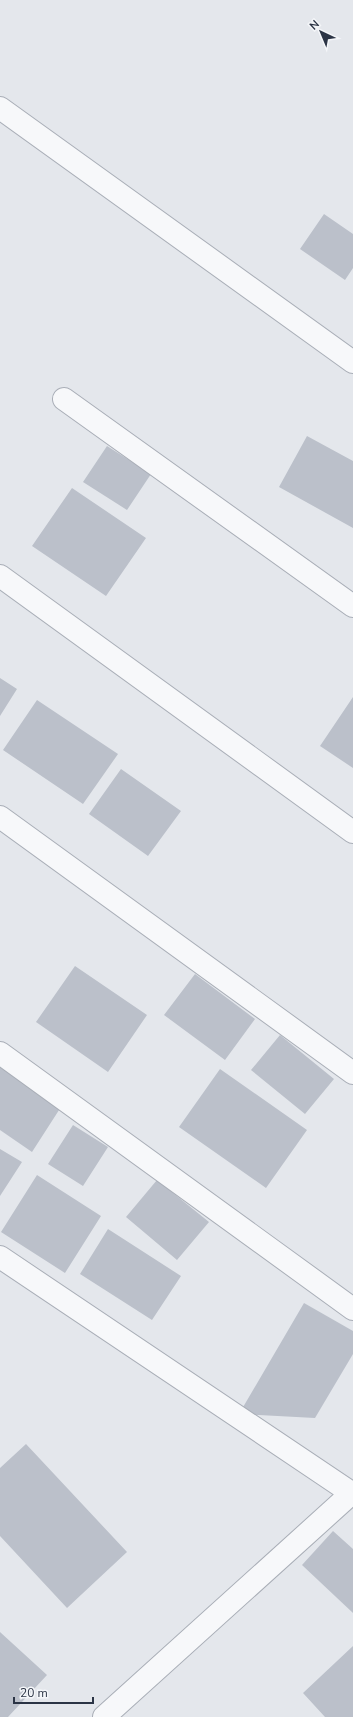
<svg xmlns="http://www.w3.org/2000/svg" width="353" height="1717" viewBox="0 0 353 1717" font-family="'Nunito Sans',sans-serif">
  <style>
    .building { fill: #bbc0ca }
    .lines { fill: none; stroke-linecap: round; stroke-linejoin: round }
    .street-casing { stroke: #a9aeb7; stroke-width: 24 }
    .street { stroke: #f7f8fa; stroke-width: 22 }
  </style>
  <rect width="100%" height="100%" fill="#e4e7ec"/>
  <!-- building -->
  <path class="building" d="M324,214L353,234V268L345,280L300,249Z
    M307,436L353,461V528L279,487Z
    M107,446L151,474L127,510L83,482Z
    M72,488L146,538L106,596L32,546Z
    M0,678L17,689L0,716Z
    M353,697V768L320,746Z
    M37,700L118,754L83,804L3,750Z
    M121,769L181,811L148,856L89,814Z
    M75,966L147,1015L108,1072L36,1022Z
    M195,974L255,1019L225,1060L164,1015Z
    M280,1035L334,1079L305,1114L251,1070Z
    M0,1066L61,1107L32,1152L0,1130Z
    M220,1069L307,1130L266,1188L179,1127Z
    M73,1125L108,1147L83,1186L48,1164Z
    M0,1149L22,1162L0,1196Z
    M37,1175L101,1216L65,1273L1,1232Z
    M157,1180L209,1222L177,1260L126,1217Z
    M108,1229L181,1276L152,1320L80,1274Z
    M304,1303L353,1331V1354L315,1418L239,1414Z
    M26,1444L127,1552L67,1608L0,1536V1468Z
    M333,1531L353,1549V1613L302,1565Z
    M0,1632L47,1675L8,1717H0Z
    M353,1646V1717H325L303,1693Z"/>
  <g class="lines">
    <defs>
      <path id="street" d="M0,108L353,362
        M64,399L353,606
        M0,576L353,832
        M0,817L353,1073
        M0,1053L353,1309
        M0,1257L353,1494
        M104,1717L353,1492"/>
    </defs>
    <!-- street casing -->
    <use href="#street" class="street-casing"/>
    <!-- street -->
    <use href="#street" class="street"/>
  </g>
  <!-- north arrow -->
  <g transform="translate(321 32) rotate(316)" stroke="#f4f6f9" stroke-width="3" paint-order="stroke">
  <path d="M0-3L7 15L0 10L-7 15Z" fill="#2b3445"/>
  <text y="-6" font-size="11" font-weight="bold" text-anchor="middle" fill="#2b3445">N</text>
  </g>
  <!-- scale -->
  <path d="M14 1697v6h79v-6" fill="none" stroke="#2b3445" stroke-width="2"/>
  <text x="20" y="1697" font-size="12" fill="#2b3445" stroke="#f4f6f9" stroke-width="3" paint-order="stroke">20 m</text>
</svg>
